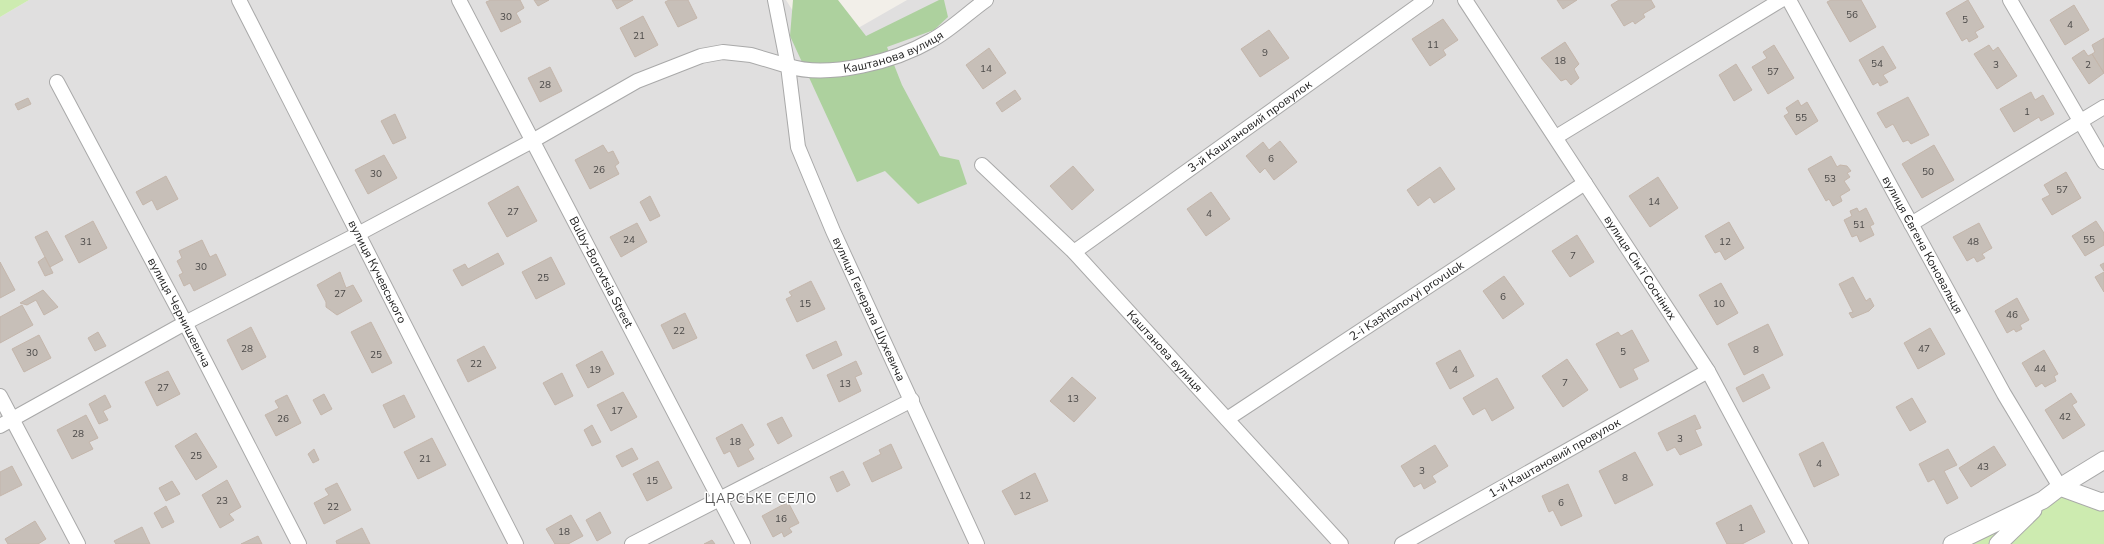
<svg xmlns="http://www.w3.org/2000/svg" width="2104" height="544" viewBox="0 0 2104 544" font-family="'Nunito Sans',sans-serif">
  <style>
    .residential { fill: #e0dfdf }
    .grass { fill: #cdebb0 }
    .forest { fill: #add19e }
    .building { fill: #c7bfb8; stroke: #c4b6ab }
    .lines { fill: none; stroke-linecap: round; stroke-linejoin: round }
    .minor-casing { stroke: #a9a9a9; stroke-width: 16 }
    .tertiary-casing { stroke: #a9a9a9; stroke-width: 19 }
    .minor { stroke: #fff; stroke-width: 14 }
    .tertiary { stroke: #fff; stroke-width: 17 }
    .labels { text-anchor: middle; dominant-baseline: central; stroke-width: 3; stroke-linejoin: round; paint-order: stroke }
    .number-label { font-size: 10px; fill: #4b4948 }
    .street-label { font-size: 12px; fill: #222; stroke: #fff }
    .neighbourhood-label { font-size: 13px; letter-spacing: 1px; fill: #555; stroke: #fff }
  </style>
  <rect width="100%" height="100%" fill="#f2efe9"/>
  <!-- residential -->
  <path class="residential" d="M29,0H786L818,51L907,0H2104V511L2094,504L2061,490L1943,544H0V17Z"/>
  <!-- grass -->
  <path class="grass" d="M0,0H29L0,17Z
    M2061,490L2094,504L2104,511V544H1943Z"/>
  <!-- forest -->
  <path class="forest" d="M793,0H838L866,36L939,0H944L948,17L934,30L887,47L902,85L940,156L959,160L967,184L918,204L885,171L857,182L790,36Z"/>
  <!-- building -->
  <path class="building" d="M491,0H520L524,8L516,13L521,22L501,32L486,2Z
    M534,0H549L538,6Z
    M612,0H633L617,9Z
    M669,0H688L697,18L678,27L665,2Z
    M1557,0H1577L1563,9Z
    M1619,0H1651L1655,7L1643,14L1645,17L1635,24L1633,21L1624,26L1611,5Z
    M1831,0H1861L1876,27L1850,42L1827,2Z
    M1968,0L1984,27L1975,32L1978,37L1969,42L1967,38L1962,41L1946,13Z
    M2074,5L2089,30L2065,45L2050,20Z
    M643,16L658,45L635,57L620,28Z
    M1443,19L1458,40L1443,50L1446,55L1430,66L1412,39Z
    M1269,30L1289,58L1260,77L1241,49Z
    M2104,38V73L2092,54L2095,52L2092,45Z
    M1565,42L1579,64L1574,69L1579,78L1571,85L1566,79L1561,81L1541,58Z
    M1774,45L1794,78L1768,94L1752,67L1767,58L1763,52Z
    M1989,45L1993,51L1998,47L2017,76L1997,89L1974,54Z
    M1883,46L1896,68L1883,75L1888,82L1880,86L1878,82L1873,85L1859,60Z
    M989,48L1006,73L983,89L966,65Z
    M2084,50L2088,56L2092,54L2104,73L2089,84L2072,58Z
    M1736,64L1752,90L1734,101L1719,75Z
    M550,67L562,91L540,102L528,78Z
    M1015,90L1021,99L1002,112L996,103Z
    M2031,92L2035,100L2043,95L2054,114L2041,121L2039,117L2014,132L2000,109Z
    M1908,97L1929,135L1911,144L1908,140L1903,142L1893,124L1886,128L1877,113Z
    M28,98L31,104L18,110L15,104Z
    M1798,100L1801,106L1807,102L1818,121L1796,135L1784,116L1789,113L1786,108Z
    M395,114L406,138L393,144L381,121Z
    M1280,141L1297,162L1274,180L1265,168L1260,173L1246,156L1263,142L1269,150Z
    M603,145L608,153L613,151L619,163L615,166L619,174L590,189L575,160Z
    M1934,145L1954,180L1922,198L1902,164Z
    M384,155L397,178L368,194L355,170Z
    M1831,156L1837,167L1840,165L1847,166L1851,171L1847,173L1850,177L1844,181L1850,190L1840,196L1842,201L1833,206L1829,199L1826,201L1808,169Z
    M1073,166L1094,190L1072,210L1050,186Z
    M1440,167L1455,189L1434,203L1430,197L1418,206L1407,190Z
    M2066,172L2081,198L2052,215L2042,199L2050,195L2044,185Z
    M166,176L178,199L157,210L152,200L143,205L136,192Z
    M1658,177L1678,208L1650,227L1629,196Z
    M518,186L537,221L507,237L488,203Z
    M1211,192L1230,219L1206,236L1187,209Z
    M650,196L660,216L650,221L640,202Z
    M1857,208L1859,212L1866,208L1874,224L1870,226L1874,235L1860,242L1857,235L1852,237L1844,220L1852,216L1850,211Z
    M93,221L107,248L79,263L65,236Z
    M2096,221L2104,233V245L2085,256L2072,236Z
    M1729,222L1744,248L1725,260L1720,251L1715,253L1705,236Z
    M637,223L647,242L621,257L610,237Z
    M1979,223L1992,248L1982,254L1985,258L1977,262L1974,257L1967,261L1953,237Z
    M47,231L63,260L50,267L35,237Z
    M1577,235L1594,262L1570,277L1552,251Z
    M202,240L210,257L216,254L226,275L194,291L190,283L184,286L179,275L183,273L177,261L182,258L179,251Z
    M498,253L504,264L462,286L453,270L465,264L468,269Z
    M45,257L53,273L45,276L38,262Z
    M551,257L565,284L536,299L522,272Z
    M0,262L15,290L0,298Z
    M2104,263V271L2100,265Z
    M340,272L346,288L353,285L362,301L337,315L326,307V302L317,285Z
    M2104,272V292L2095,277Z
    M1504,276L1524,304L1503,319L1483,291Z
    M1853,277L1866,301L1870,298L1874,306L1869,311L1852,318L1849,313L1853,312L1839,284Z
    M811,281L825,309L797,322L786,299L792,296L789,292Z
    M1721,283L1738,313L1717,325L1699,295Z
    M43,290L58,307L44,315L36,300L27,305L20,303Z
    M2017,298L2029,320L2020,325L2022,329L2016,332L2014,329L2007,333L1995,311Z
    M22,305L33,325L0,343V317Z
    M685,313L697,338L673,349L661,325Z
    M371,322L392,363L372,373L351,332Z
    M1768,324L1783,355L1744,375L1728,344Z
    M251,327L266,357L242,370L227,340Z
    M1930,328L1945,354L1918,369L1904,343Z
    M1632,330L1649,361L1633,369L1638,379L1620,388L1596,344L1618,332L1621,336Z
    M98,332L106,346L95,351L88,338Z
    M39,335L51,358L24,372L12,349Z
    M836,341L842,355L813,369L806,355Z
    M484,346L496,368L468,382L457,360Z
    M1460,350L1474,376L1450,389L1436,363Z
    M2044,350L2058,374L2054,376L2056,381L2045,387L2042,383L2036,387L2022,363Z
    M602,351L614,374L588,388L576,365Z
    M1567,359L1588,390L1563,407L1542,376Z
    M856,361L862,374L855,377L861,391L839,402L827,375Z
    M168,371L180,394L157,406L145,382Z
    M562,373L573,396L555,405L543,383Z
    M1763,374L1770,388L1743,402L1736,388Z
    M1072,377L1096,398L1074,422L1050,401Z
    M1497,378L1514,408L1492,421L1485,408L1473,415L1463,398Z
    M623,392L637,417L611,431L597,405Z
    M2071,393L2077,402L2072,405L2085,425L2063,439L2045,410Z
    M324,394L332,409L321,415L313,400Z
    M105,395L111,407L103,411L108,420L99,424L89,404Z
    M287,395L301,423L276,436L265,415L279,408L275,401Z
    M404,395L415,417L394,428L383,405Z
    M1912,398L1926,422L1910,431L1896,407Z
    M86,415L98,438L89,442L93,449L72,459L57,430Z
    M1695,415L1701,428L1695,430L1702,445L1680,455L1675,447L1667,451L1658,433Z
    M782,417L792,436L778,444L767,424Z
    M742,424L754,445L748,449L754,459L738,467L730,451L724,454L716,438Z
    M592,425L601,442L592,446L584,430Z
    M196,433L217,467L196,480L175,446Z
    M432,438L446,465L418,479L404,452Z
    M1823,442L1839,475L1814,487L1799,454Z
    M891,444L902,468L872,482L863,463L881,454L879,450Z
    M1435,445L1448,466L1432,476L1436,482L1424,489L1421,483L1414,487L1401,466Z
    M1994,446L2006,465L1971,487L1959,468Z
    M632,448L638,459L622,467L616,456Z
    M314,449L319,460L313,463L308,454Z
    M1948,449L1957,465L1944,471L1958,498L1947,504L1934,479L1928,482L1919,464Z
    M1635,452L1653,485L1615,504L1599,471Z
    M658,461L672,488L647,501L633,474Z
    M12,466L22,485L0,496V472Z
    M843,471L850,485L837,492L830,477Z
    M1035,473L1048,501L1015,515L1002,491Z
    M227,480L241,507L229,514L234,520L220,528L202,495Z
    M172,481L180,494L166,501L159,488Z
    M337,483L351,510L324,524L314,503L329,495L325,489Z
    M1568,484L1582,516L1561,526L1553,510L1549,512L1542,496Z
    M788,502L799,523L789,528L792,532L784,537L782,532L773,537L762,516Z
    M1751,505L1765,532L1742,544H1727L1716,523Z
    M166,506L174,522L162,528L154,513Z
    M600,512L611,533L597,541L586,520Z
    M571,515L583,536L568,544H555L546,529Z
    M35,521L46,539L38,544H8L5,539Z
    M142,527L150,544H116L114,541Z
    M362,528L370,544H337L336,541Z
    M258,536L262,544H241Z
    M712,540L715,544H704Z"/>
  <g class="lines">
    <defs>
      <g id="minor">
        <path id="s1" d="M239,0L516,544"/>
        <path id="s2" d="M459,0L743,544"/>
        <path id="s3" d="M775,0L788,66C829,79 896,61 932,40C949,31 969,12 986,0"/>
        <path id="s4" d="M1465,0L1708,371L1801,544"/>
        <path id="s5" d="M1789,0L2004,394L2060,487"/>
        <path d="M2010,0L2104,162"/>
        <path id="s6" d="M57,82L178,309L299,544"/>
        <path d="M1556,137L1781,0"/>
        <path id="s7" d="M982,165L1074,252L1341,544"/>
        <path d="M1911,224L2104,107"/>
        <path id="s8" d="M1074,252L1426,0"/>
        <path d="M0,396L78,544"/>
        <path id="s9" d="M1227,419L1585,183"/>
        <path id="s10" d="M0,426L185,323L358,234L534,140L637,81L701,56L723,52L751,55L788,66L798,147L833,231L977,544"/>
        <path d="M632,544L912,400"/>
        <path id="s11" d="M1402,544L1708,371"/>
      </g>
      <path id="tertiary" d="M2060,487L2101,502L2104,501
        M1952,544L2043,500L2060,487L2104,460
        M1998,544L2033,510"/>
    </defs>
    <!-- minor casing -->
    <use href="#minor" class="minor-casing"/>
    <!-- tertiary casing -->
    <use href="#tertiary" class="tertiary-casing"/>
    <!-- minor -->
    <use href="#minor" class="minor"/>
    <!-- tertiary -->
    <use href="#tertiary" class="tertiary"/>
  </g>
  <g class="labels">
    <!-- number labels -->
    <g class="number-label">
      <text x="1852" y="15">56</text>
      <text x="506" y="17">30</text>
      <text x="1965" y="20">5</text>
      <text x="2070" y="25">4</text>
      <text x="639" y="36">21</text>
      <text x="1433" y="45">11</text>
      <text x="1265" y="53">9</text>
      <text x="1560" y="61">18</text>
      <text x="1877" y="64">54</text>
      <text x="1996" y="65">3</text>
      <text x="2088" y="65">2</text>
      <text x="986" y="69">14</text>
      <text x="1773" y="72">57</text>
      <text x="545" y="85">28</text>
      <text x="2027" y="112">1</text>
      <text x="1801" y="118">55</text>
      <text x="1271" y="159">6</text>
      <text x="599" y="170">26</text>
      <text x="1928" y="172">50</text>
      <text x="376" y="174">30</text>
      <text x="1830" y="179">53</text>
      <text x="2062" y="190">57</text>
      <text x="1654" y="202">14</text>
      <text x="513" y="212">27</text>
      <text x="1209" y="214">4</text>
      <text x="1859" y="225">51</text>
      <text x="629" y="240">24</text>
      <text x="2089" y="240">55</text>
      <text x="86" y="242">31</text>
      <text x="1725" y="242">12</text>
      <text x="1973" y="242">48</text>
      <text x="1573" y="256">7</text>
      <text x="201" y="267">30</text>
      <text x="543" y="278">25</text>
      <text x="340" y="294">27</text>
      <text x="1503" y="297">6</text>
      <text x="805" y="304">15</text>
      <text x="1719" y="304">10</text>
      <text x="2012" y="315">46</text>
      <text x="679" y="331">22</text>
      <text x="247" y="349">28</text>
      <text x="1924" y="349">47</text>
      <text x="1756" y="350">8</text>
      <text x="1623" y="352">5</text>
      <text x="32" y="353">30</text>
      <text x="376" y="355">25</text>
      <text x="476" y="364">22</text>
      <text x="2040" y="369">44</text>
      <text x="595" y="370">19</text>
      <text x="1455" y="370">4</text>
      <text x="1565" y="383">7</text>
      <text x="845" y="384">13</text>
      <text x="163" y="388">27</text>
      <text x="1073" y="399">13</text>
      <text x="617" y="411">17</text>
      <text x="2065" y="417">42</text>
      <text x="283" y="419">26</text>
      <text x="78" y="434">28</text>
      <text x="1680" y="439">3</text>
      <text x="735" y="442">18</text>
      <text x="196" y="456">25</text>
      <text x="425" y="459">21</text>
      <text x="1819" y="464">4</text>
      <text x="1983" y="467">43</text>
      <text x="1422" y="471">3</text>
      <text x="1625" y="478">8</text>
      <text x="652" y="481">15</text>
      <text x="1025" y="496">12</text>
      <text x="222" y="501">23</text>
      <text x="1561" y="503">6</text>
      <text x="333" y="507">22</text>
      <text x="781" y="519">16</text>
      <text x="1741" y="528">1</text>
      <text x="564" y="532">18</text>
    </g>
    <!-- street labels -->
    <g class="street-label">
      <text stroke="none"><textPath href="#s3" startOffset="176">Каштанова вулиця</textPath></text>
      <text stroke="none"><textPath href="#s8" startOffset="216">3-й Каштановий провулок</textPath></text>
      <text stroke="none"><textPath href="#s5" startOffset="279">вулиця Євгена Коновальця</textPath></text>
      <text stroke="none"><textPath href="#s4" startOffset="320">вулиця Сім’ї Сосніних</textPath></text>
      <text stroke="none"><textPath href="#s1" startOffset="305">вулиця Кучевського</textPath></text>
      <text stroke="none"><textPath href="#s2" startOffset="307">Bulby-Borovtsia Street</textPath></text>
      <text stroke="none"><textPath href="#s9" startOffset="215">2-i Kashtanovyi provulok</textPath></text>
      <text stroke="none"><textPath href="#s10" startOffset="1141">вулиця Генерала Шухевича</textPath></text>
      <text stroke="none"><textPath href="#s6" startOffset="261">вулиця Чернишевича</textPath></text>
      <text stroke="none"><textPath href="#s7" startOffset="261">Каштанова вулиця</textPath></text>
      <text stroke="none"><textPath href="#s11" startOffset="175">1-й Каштановий провулок</textPath></text>
    </g>
    <!-- neighbourhood labels -->
    <g class="neighbourhood-label">
      <text x="761" y="499">ЦАРСЬКЕ СЕЛО</text>
    </g>
  </g>
</svg>
